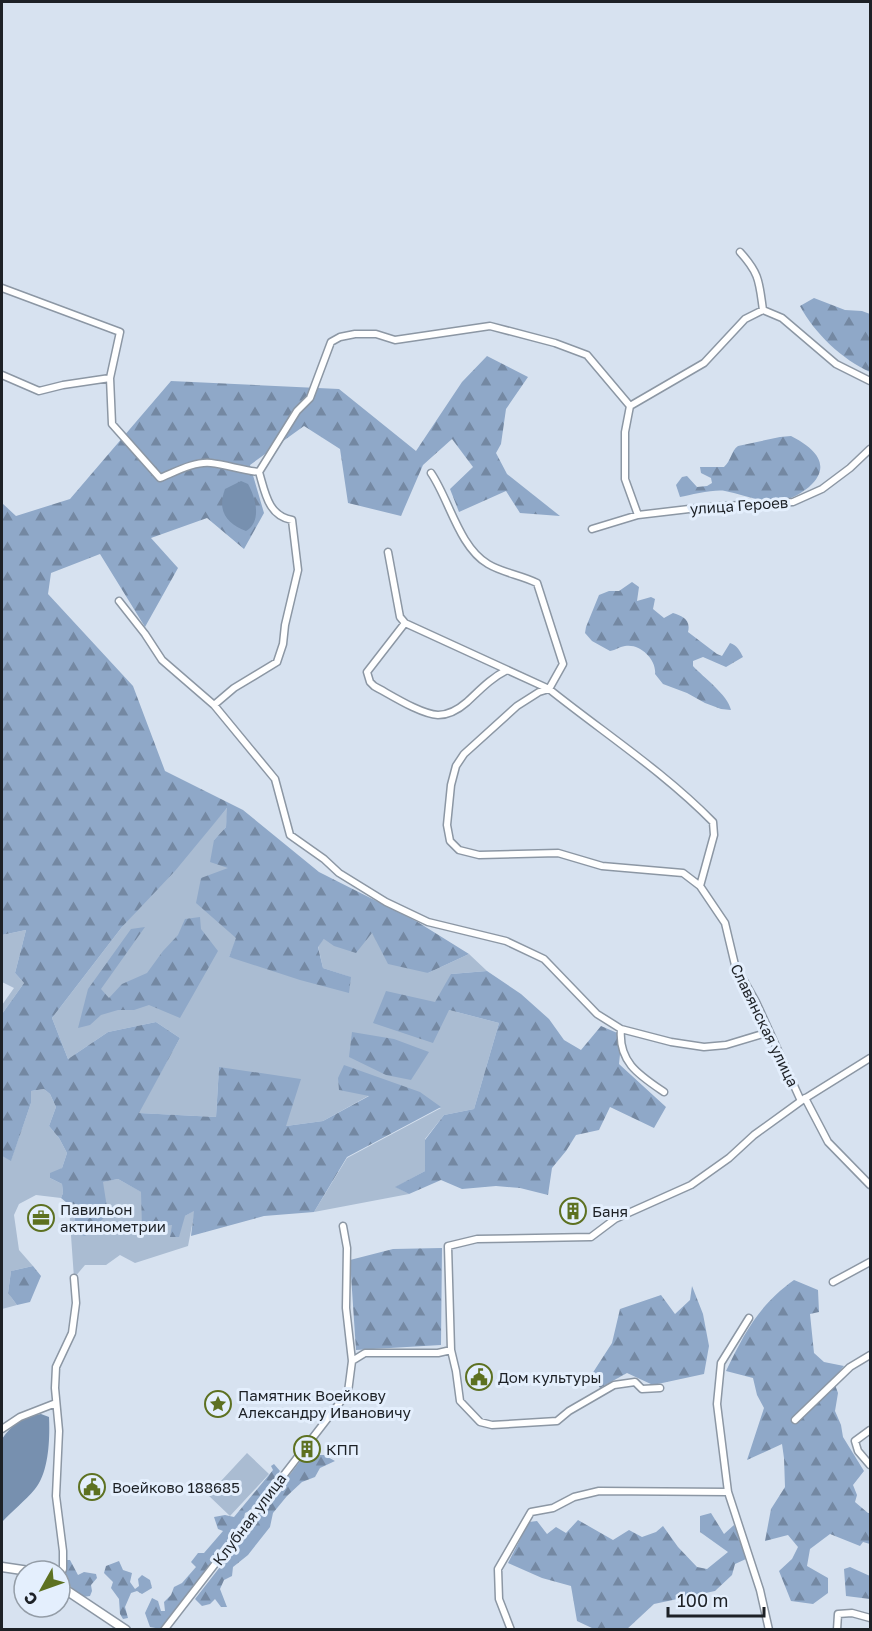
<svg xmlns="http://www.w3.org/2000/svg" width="872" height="1631" viewBox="0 0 872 1631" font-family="'Golos Text',sans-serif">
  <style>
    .grass { fill: #aabcd2 }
    .forest { fill: url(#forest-firs) }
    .water { fill: #7790af }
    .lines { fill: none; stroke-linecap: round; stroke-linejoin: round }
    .street-casing { stroke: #8c97a4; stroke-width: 9 }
    .secondary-casing { stroke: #8c97a4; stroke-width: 11 }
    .street { stroke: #fff; stroke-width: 6 }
    .secondary { stroke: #fff; stroke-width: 8 }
    .labels { text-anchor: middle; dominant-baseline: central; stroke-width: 6; stroke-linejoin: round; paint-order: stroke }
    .street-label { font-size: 15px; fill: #1d2126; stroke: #e4effd }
    .poi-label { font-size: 15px; fill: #1d2126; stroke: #e4effd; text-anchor: start }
  </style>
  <defs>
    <pattern id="forest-firs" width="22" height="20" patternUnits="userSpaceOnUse" patternTransform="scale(1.5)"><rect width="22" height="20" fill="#8fa8c8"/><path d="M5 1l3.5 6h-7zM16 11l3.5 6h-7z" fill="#7488a2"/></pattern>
  </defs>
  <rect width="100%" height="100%" fill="#d7e2f0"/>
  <!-- grass -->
  <path class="grass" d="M228,807L226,827L214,840L229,868L237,938L229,957L350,977L323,968L318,946L324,939L372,933L428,973L469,954L487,971L451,974L449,1010L499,1023L474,1109L444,1115L425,1139V1171L396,1187L409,1194L314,1212L347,1158L441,1108L370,1095L323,1121L286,1126L219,1067L216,1117L138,1113L180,1038L156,1022L108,1032L68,1059L52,1018L122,927Z
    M26,930L15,973L24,983L2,1014V1005L14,988L2,982V935Z
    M44,1089L50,1094L56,1107L49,1126L59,1138L67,1153L62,1168L50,1178L62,1184L63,1193L61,1198L36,1195L19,1204L14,1215L19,1250L33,1266L11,1271L8,1293L17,1305L2,1309V1156L11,1160L31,1103V1091Z
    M118,1179L185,1216L195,1210L188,1246L135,1263L120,1255L106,1265H85L74,1278L69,1207H72L78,1233L102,1182Z
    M247,1453L269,1474L230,1516L208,1495Z"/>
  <!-- forest -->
  <path class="forest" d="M814,298L845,310L862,311L870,314V372C843,360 814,333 800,306Z
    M487,356L528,377L506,409L501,444L496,453L507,474L560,516L520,513L506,491L459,512L450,489L473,467L452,439L423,465L401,516L348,503L340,449L304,426L250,465L264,513L244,549L207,518L151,538L178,568L145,627L100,554L51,573L48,594L133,686L165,771L243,810L319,872L416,921L469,954L428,973L388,964L372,933L356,953L334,946L324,939L318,947L323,968L351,977L349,993L300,980L229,957L236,938L196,903L201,878L228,868L210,862L214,840L226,827L227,808L175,871L122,927L52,1018L68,1059L108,1032L156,1022L180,1038L139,1113L216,1117L219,1067L301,1079L286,1126L323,1121L369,1096L339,1090L338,1078L344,1065L420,1092L441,1107L347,1157L314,1212L264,1216L191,1236L194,1211L185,1216L179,1237H170L172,1225L142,1228L141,1192L118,1179L103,1182L108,1214L85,1236L78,1234L72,1207L61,1198L63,1193L62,1184L50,1178V1173L62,1168L67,1153L59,1138L49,1126L56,1107L50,1094L44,1089L31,1091V1103L11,1161L2,1156V1014L24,983L15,973L26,930L2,935V503L16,516L70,499L171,381L339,389L416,451L462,382Z
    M791,436C813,447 834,465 809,487C801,493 794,498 784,500C764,504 745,495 725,491C715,489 691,495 680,497L676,485L682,477L687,476L697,487L707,486L712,483L711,478L701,473L700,467H724C731,461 731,451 738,446L780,437Z
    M632,582L639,587L637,601L651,597L655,599L653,609L664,618L673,613C683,616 691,620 688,632L717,654L722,656L730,643C737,645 740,651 743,657L726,667L703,657L693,661V666C703,677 728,695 731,710L721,709L705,703L687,693L663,684L655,674C657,660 640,643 625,646C619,647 616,650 610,651L592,641L585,633L586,627L599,595L609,591H619Z
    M200,917L201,929L218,951L180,1018L149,1005L134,1010H118L101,1015L90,1025L78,1028L88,989L131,929L145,927L101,989L109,998L122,984L147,973L163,951L178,935L185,919Z
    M487,971L521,994L549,1019L564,1040L581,1050L601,1026L622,1035L619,1064L666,1107L654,1128L610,1107L599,1130L576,1135L566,1151L552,1168L548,1195L520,1188L496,1186L462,1189L441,1180L409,1194L395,1187L425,1171V1140L444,1115L474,1109L499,1023L449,1010L433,1043L373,1023L386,991L435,1002L451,974Z
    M352,1032L394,1039L429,1052L411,1080L386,1075L349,1057Z
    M442,1248L441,1345L356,1350L350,1260L393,1249Z
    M33,1266L41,1276L30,1302L17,1305L8,1293L11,1271Z
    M794,1280L818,1290L819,1312L810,1314L814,1353L824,1362L844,1366L833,1379L838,1393L835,1411L841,1425L843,1437L864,1471L853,1485L857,1495L855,1502L868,1513H870V1544L863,1542L860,1546L830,1534L810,1549L807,1566L828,1578V1593L813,1604L791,1601L779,1571L792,1559L798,1547L788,1535L765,1541L771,1509L785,1487L784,1458L782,1444L747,1460L764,1408L757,1395L753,1378L726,1371C745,1332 758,1306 794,1280Z
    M692,1286L703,1314L709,1346L704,1374L653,1385L627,1373L600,1388L592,1374L612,1343L620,1309L661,1295L675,1314L690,1300Z
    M305,1455H324L335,1461L320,1468L315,1477L302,1482L287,1496L273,1513L270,1527L248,1555L233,1567L232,1576L224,1580L220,1589L227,1607H221L215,1599L210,1604L202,1606L195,1599L234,1549L242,1541L253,1522Z
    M274,1464L280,1471C270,1485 261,1506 245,1513L243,1523L196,1583L193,1590L161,1629L150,1627L145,1613L152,1598L158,1601L161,1611H165L164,1602L171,1595L174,1587L182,1583L196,1567L191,1562L198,1553H204L223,1531L218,1529L214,1517L225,1515L234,1517L273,1470L271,1466Z
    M711,1513L724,1534L734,1525L748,1553L746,1559L735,1564L732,1575L715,1591L654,1604L626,1630L594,1629L577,1621L571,1586L542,1578L508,1563L529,1522L537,1521L547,1534L556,1527L566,1533L578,1520L613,1540L629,1530L642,1537L656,1532L663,1526L678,1547L697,1567L707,1569L728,1552L700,1532V1516Z
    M67,1560H70L78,1575L84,1572L96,1574L97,1578L91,1585L92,1591L90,1596L83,1597L64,1581Z
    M119,1561L123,1570L132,1573L130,1582L135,1589L139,1586L138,1579L142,1575L150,1580L152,1588L142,1594L137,1591L131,1593L125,1607L128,1618L123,1619L120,1614L119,1599L111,1588L113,1582L104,1573L106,1566Z
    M850,1567L870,1576V1599L846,1596L844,1569Z"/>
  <!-- water -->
  <path class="water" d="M241,481L248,484C256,498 262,522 246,531C226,523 217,511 225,489Z
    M41,1414L49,1417C50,1438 49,1472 35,1489C25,1501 12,1511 2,1522V1439C11,1425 24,1416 41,1414Z"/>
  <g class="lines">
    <defs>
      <path id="street" d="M740,252C760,274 759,282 763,310
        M2,288L120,332L110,378L112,424L160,478C175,472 195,461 211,463C227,465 242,470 259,472
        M2,375L39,391L63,385L110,378
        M630,406L704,363L745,319L763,310L782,318L836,364L870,381
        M259,472C265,492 268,516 292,520L298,570L285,625L283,644L277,662L234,688L214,705L275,779L290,835L324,859L339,873L386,902L428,922L506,941L544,959L597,1014L621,1029L671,1042L704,1047L726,1045L769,1032
        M259,472L297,411L310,398L331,342L340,337L355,334H376L395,340L490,326L555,343L587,355L630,406L625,432V479L638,515
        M592,529L638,515L706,507L793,502L822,489L850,468L870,449
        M388,552L400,617L405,623L549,689L563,664L537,583C521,575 503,573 488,564C459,547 449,499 431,473
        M119,601L145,634L162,660L214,705
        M405,623L367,672L370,682L374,686C391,695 420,714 438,715C449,715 459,709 467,702C480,690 491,678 507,670
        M700,886L714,835L713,822C664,772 604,733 549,689L539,692L517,706L464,754L456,766L451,785L447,825L450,841L459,850L479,855L558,853L602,866L683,873L700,886L725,923L735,965L756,1002L801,1101
        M621,1029C618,1062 639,1075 664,1092
        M805,1098L828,1142L870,1185
        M833,1282L870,1262
        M352,1361L365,1353H438L451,1350
        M660,1388L642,1389L635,1382L614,1385L569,1411L557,1421L492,1425L480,1422L460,1401L456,1371L451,1350L448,1246L477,1239L591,1237L615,1219L691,1185L729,1158L754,1135L801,1101L870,1058
        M795,1420L850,1367L870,1355
        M2,1429L20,1417L56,1403
        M870,1430L855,1441L858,1451L870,1465
        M728,1492L760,1590L769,1630
        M60,1576L63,1569V1551L56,1496L59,1431L55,1388L56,1367L72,1333L76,1303L74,1278
        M164,1630L348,1392L352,1361L346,1308L347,1248L343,1226
        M511,1630L499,1599L498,1569L531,1512L553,1508L574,1497L599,1491L728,1492L717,1404L721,1363L749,1318
        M837,1630L838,1614L852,1613L870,1618"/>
      <path id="secondary" d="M2,1567L29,1571
        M60,1586L126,1630"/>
    </defs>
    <!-- street casing -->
    <use href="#street" class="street-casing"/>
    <!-- secondary casing -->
    <use href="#secondary" class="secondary-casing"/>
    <!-- street -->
    <use href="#street" class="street"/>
    <!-- secondary -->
    <use href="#secondary" class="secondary"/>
  </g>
  <!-- icons -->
  <defs>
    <symbol id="building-ring" viewBox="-11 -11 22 22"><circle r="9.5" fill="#e4effd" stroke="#5d7121" stroke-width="1.5"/><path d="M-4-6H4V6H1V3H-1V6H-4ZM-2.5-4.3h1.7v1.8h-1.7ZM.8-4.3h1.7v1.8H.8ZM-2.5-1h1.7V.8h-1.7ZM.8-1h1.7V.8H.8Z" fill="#5d7121"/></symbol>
    <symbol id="office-ring" viewBox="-11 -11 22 22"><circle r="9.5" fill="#e4effd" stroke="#5d7121" stroke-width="1.5"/><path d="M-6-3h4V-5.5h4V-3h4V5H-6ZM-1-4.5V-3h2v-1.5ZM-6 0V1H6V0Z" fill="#5d7121"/></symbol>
    <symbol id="civic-ring" viewBox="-11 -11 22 22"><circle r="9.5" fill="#e4effd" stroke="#5d7121" stroke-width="1.5"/><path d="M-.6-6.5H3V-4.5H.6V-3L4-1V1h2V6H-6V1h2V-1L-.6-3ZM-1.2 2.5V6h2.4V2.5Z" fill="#5d7121"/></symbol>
    <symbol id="sight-ring" viewBox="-11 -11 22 22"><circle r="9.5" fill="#e4effd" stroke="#5d7121" stroke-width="1.5"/><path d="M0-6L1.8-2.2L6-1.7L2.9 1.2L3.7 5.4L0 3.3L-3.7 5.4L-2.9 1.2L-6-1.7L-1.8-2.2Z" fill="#5d7121"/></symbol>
  </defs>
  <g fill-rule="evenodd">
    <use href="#building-ring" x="558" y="1196" width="30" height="30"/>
    <use href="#office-ring" x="26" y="1203" width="30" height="30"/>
    <use href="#civic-ring" x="464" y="1362" width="30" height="30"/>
    <use href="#sight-ring" x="203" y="1389" width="30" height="30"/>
    <use href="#building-ring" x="292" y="1434" width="30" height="30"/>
    <use href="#civic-ring" x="77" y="1472" width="30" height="30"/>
  </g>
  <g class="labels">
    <!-- street labels -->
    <g class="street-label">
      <text transform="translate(739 505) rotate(-4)">улица Героев</text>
      <text transform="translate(765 1025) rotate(64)">Славянская улица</text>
      <text transform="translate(249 1519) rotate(-53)">Клубная улица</text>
    </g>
    <!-- poi labels -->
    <g class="poi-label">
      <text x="60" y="1209">Павильон<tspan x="60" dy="17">актинометрии</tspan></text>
      <text x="592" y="1211">Баня</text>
      <text x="498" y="1377">Дом культуры</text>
      <text x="238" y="1395">Памятник Воейкову<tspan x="238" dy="17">Александру Ивановичу</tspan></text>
      <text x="326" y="1449">КПП</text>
      <text x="112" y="1487">Воейково 188685</text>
    </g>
  </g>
  <!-- border -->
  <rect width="872" height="1631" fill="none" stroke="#1d2126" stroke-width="6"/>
  <!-- north arrow -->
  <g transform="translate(42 1589) rotate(230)"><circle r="28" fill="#e4effd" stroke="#949da7" stroke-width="1.5"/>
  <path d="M0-4.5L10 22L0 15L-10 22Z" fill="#5d7121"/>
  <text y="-9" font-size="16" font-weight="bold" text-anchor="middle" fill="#1d2126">С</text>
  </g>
  <!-- scale -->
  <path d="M668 1607v9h96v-9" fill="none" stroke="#1d2126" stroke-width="3"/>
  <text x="677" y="1607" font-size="18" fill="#1d2126" stroke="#e4effd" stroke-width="4.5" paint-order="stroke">100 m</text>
</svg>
